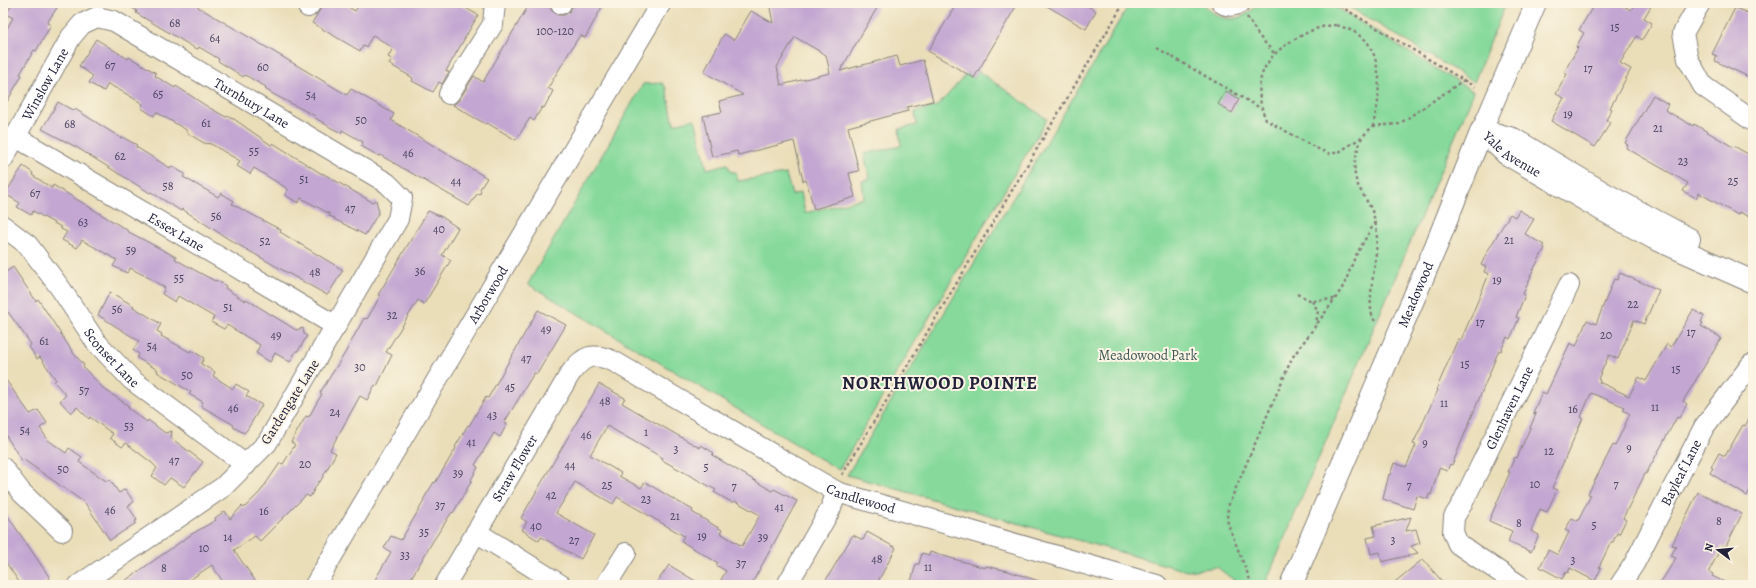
<svg xmlns="http://www.w3.org/2000/svg" width="1756" height="588" viewBox="0 0 1756 588" font-family="Alegreya,serif">
  <style>
    .green { fill: #86d99b; stroke: #547e6b }
    .building { fill: #c3a7d2; fill-rule: evenodd }
    .lines { fill: none; stroke-linecap: round; stroke-linejoin: round }
    .minor-casing { stroke: #86807a; stroke-width: 22 }
    .major-casing { stroke: #86807a; stroke-width: 24 }
    .path { stroke: #86807a; stroke-width: 2.5; stroke-dasharray: 3 3; stroke-linecap: butt }
    .minor { stroke: #fff; stroke-width: 20 }
    .major { stroke: #fff; stroke-width: 22 }
    .labels { text-anchor: middle; dominant-baseline: central; stroke-width: 4; stroke-linejoin: round; paint-order: stroke }
    .number-label { font-size: 12px; fill: #4a4361 }
    .street-label { font-size: 14px; fill: #22223b; stroke: #fcf5e5 }
    .park-label { font-size: 14px; fill: #405958; stroke: #fcf5e5 }
    .district-label { font-size: 18px; font-weight: bold; letter-spacing: 1px; fill: #22223b; stroke: #fcf5e5 }
  </style>
  <rect width="100%" height="100%" fill="#fcf5e5"/>
  <filter id="ink" filterUnits="userSpaceOnUse"><feTurbulence type="fractalNoise" baseFrequency=".025" numOctaves="2"/><feDisplacementMap in="SourceGraphic" scale="8" xChannelSelector="R" yChannelSelector="G"/><feConvolveMatrix kernelMatrix="1 2 1 2 8 2 1 2 1" color-interpolation-filters="sRGB"/></filter>
  <filter id="wash" filterUnits="userSpaceOnUse"><feTurbulence type="fractalNoise" baseFrequency=".012" numOctaves="4" result="noise"/><feDisplacementMap in="SourceGraphic" scale="16" xChannelSelector="R" yChannelSelector="G"/><feGaussianBlur stdDeviation="0.9" result="paint"/><feColorMatrix in="noise" values="0 0 0 0 0 0 0 0 0 0 0 0 0 0 0 0 0 1.4 0 .05"/><feComposite in="paint" operator="in"/></filter>
  <g filter="url(#wash)">
    <rect width="100%" height="100%" fill="#eadeb9"/>
    <!-- green -->
    <path class="green" d="M1130,3H1203C1219,24 1242,24 1258,3H1329L1474,92L1266,582C1241,588 1236,582 1217,567L1187,571L847,475Z
      M1343,3H1506L1474,82Z
      M978,71L1047,119L839,470L528,284L643,84L662,83L666,88L674,124L695,119L707,169L727,164L731,172H736L738,181L786,174L792,195L801,192L805,213L864,198L862,181L870,179L864,154L901,146L899,129L917,125L915,112L938,106L966,74L974,78Z"/>
    <g id="blocks">
      <!-- building -->
      <path class="building" d="M13,3H60L47,23L51,25L36,51L34,50L20,74L22,75L3,109V35L13,18L6,14Z
        M124,3H200L198,7L347,95L351,89L394,114L391,120L487,178L480,189L481,193L477,194L469,206L380,155L379,156L361,146L363,142L342,130L341,133L328,126L314,117L315,116L273,94L265,89L266,87L245,75L243,77L233,70L218,61L219,59L199,47L198,49L193,47L168,32L136,13L137,11Z
        M324,3H342L355,11L360,3H457L478,15L446,71L449,72L442,84L439,82L433,92L412,81L413,78L389,64L392,59L388,57L393,48L373,35L366,47L363,46L360,51L312,23Z
        M530,3H549L552,11L558,15H564L569,12L572,7V3H604L585,38L580,35L570,51L548,88L553,91L544,108L542,107L534,121L530,118L516,140L487,123L486,124L473,117L453,105L459,100L474,76L483,82Z
        M769,3H880L840,71L897,56L900,66L923,60L933,101L907,107L908,111L848,127L859,171L849,173L855,197L814,209L806,180L803,181L794,141L738,155L737,151L712,157L703,116L722,112L719,101L743,95L704,72L724,34L734,40L751,11L773,23ZM795,37L826,55L830,73L781,85L777,67Z
        M957,3H1018L974,78L928,51Z
        M1042,3H1083L1096,11L1086,29Z
        M1595,3H1618L1631,10L1635,3H1653L1644,18L1652,23L1642,40L1637,36L1620,63L1631,69L1610,108L1612,109L1606,120L1610,122L1606,130L1595,147L1551,121L1564,98L1556,94L1567,74L1564,72L1578,48L1576,47L1584,33L1579,30Z
        M1735,8L1753,15V79L1715,61L1717,56L1712,54Z
        M96,39L128,59L129,57L141,64L156,73L155,76L175,88L176,86L208,107L226,117L229,116L234,119L271,145L273,143L322,174V173L372,202L376,200L379,212L365,235L334,219L335,218L329,216L330,214L301,198L298,203L285,195L288,189L254,168L250,174L237,166L240,161L211,144L204,143L189,134L185,129L156,112L154,116L141,108L143,104L123,92L108,84L104,91L89,83L93,76L79,66Z
        M1226,91L1239,99L1232,113L1218,104Z
        M1653,95L1668,104L1665,110L1693,126L1694,124L1733,147L1734,146L1753,157V218L1739,212L1738,215L1699,193L1696,198L1683,191L1688,183L1626,148L1628,145L1625,143Z
        M58,102L74,111L75,109L121,138L122,137L137,145L136,147L170,168L171,166L185,174L183,177L206,190L218,197L221,193L234,201L232,204L281,230L280,232L295,241L343,270L329,293L327,295L279,268L230,240L182,209L181,211L151,192L150,193L76,147L42,129Z
        M23,166L33,173L32,175L52,188L53,185L127,230V231L176,257L175,259L200,273L215,281L216,280L226,286L225,288L245,301L246,299L296,330L303,328L304,334L307,336L298,351H296L290,362L275,353L270,362L256,353L260,345L255,342L227,325L224,329L211,322L214,317L178,296L175,302L162,294L165,288L151,279L130,268L127,273L113,266L117,260L82,240L77,248L62,240L67,232L61,229V227L33,211L31,215L17,207L20,203L5,194Z
        M1519,210L1534,219L1525,234L1544,245L1543,246L1545,248L1530,276H1531L1523,294L1525,295L1516,317L1519,318L1510,339L1507,337L1501,351L1499,350L1452,465L1450,464L1447,471L1439,468L1431,495L1429,494L1428,499L1417,496L1413,509L1383,499L1389,474L1390,475L1394,463L1406,467L1416,445L1413,444L1438,390H1436L1458,339L1461,340L1474,310L1489,274L1484,272L1486,267L1481,265L1487,252L1510,214L1515,217Z
        M428,211L442,217L458,228L442,255L451,260L424,304L418,300L386,352L392,355L377,386L375,385L367,400L360,396L330,450L336,453L320,482L319,481L310,497L306,495L260,541L255,536L234,550L258,585H225L212,565L182,585H119L192,534L216,520L215,518L225,511L230,519L242,506L244,508L260,492L280,463L283,464L295,445L291,442L306,416L309,417L316,404L322,394L320,393L328,380L345,353L364,318L367,319L373,309L380,296L378,295Z
        M13,267L36,301L38,299L74,354L84,365L83,367L104,389L129,406L128,408L147,422L148,420L165,433L172,431L171,438L203,462L184,487L170,478L164,485L152,476L157,468L152,463L126,443L122,447L110,438L113,434L90,417L89,419L77,407L71,413L60,401L66,395L54,382L56,380L40,357L37,359L32,351L29,347L31,344L8,312L3,315V274Z
        M1620,273L1659,290L1644,324L1634,320L1618,359L1609,355L1598,379L1600,380L1599,382L1629,396L1639,377L1646,381L1667,344L1671,347L1693,310L1704,316L1701,322L1703,323L1701,326L1720,337L1721,339L1683,401L1687,404L1679,418L1677,417L1646,474H1645L1623,518L1626,520L1619,534L1617,533L1613,542H1611L1599,567L1601,568L1595,581L1570,568L1568,573L1566,572L1562,579L1540,567L1548,550L1558,555L1569,532L1565,530L1572,518L1578,521L1591,495L1588,494L1613,445L1615,446L1630,414L1623,410L1625,407L1591,393L1581,417L1583,418L1552,488L1557,490L1547,512L1540,509L1531,531L1539,535L1531,552L1508,542L1512,531L1489,521L1510,472H1508L1515,457L1517,458L1536,414L1533,413L1542,392L1546,394L1570,343L1576,346L1587,320L1596,324L1614,279L1617,280Z
        M110,292L134,306L133,307L161,324L157,331L162,334L161,336L190,352L191,350L204,358L201,364L215,372L213,376L233,389L236,384L249,392L246,396L262,405L247,430L244,433L233,427L234,425L201,406L203,402L189,394L191,392L157,372L158,370L137,358L139,354L133,350L139,341L98,315Z
        M538,310L566,325L537,374L534,373L504,423L507,424L500,437L494,433L475,465L478,467L471,480H472L453,513L452,512L433,541L407,585H372L391,552L384,548L391,536L401,540L424,501L423,500L434,482L435,483L456,448L455,447L468,425L469,426L486,397L488,398Z
        M3,376L30,414L38,410L47,423L40,428L48,440L66,453L69,448L82,457L79,462L106,481L110,480L119,493L125,489L134,502L128,506L137,520L135,521L136,523L110,540L85,503L24,460L22,461L3,431Z
        M599,384L625,398L622,403L644,416L700,448L701,445L714,453L712,455L772,491L774,489L797,501L751,585H718L726,571L716,565L718,563L681,541L684,536L617,497L613,504L575,482L556,513L594,535L581,559L541,537L539,541L522,530L527,522L521,518ZM607,426L663,458L662,460L716,490L714,492L733,503L735,501L760,515L742,546L720,533L722,530L692,512L693,510L675,500L645,482L641,488L619,476L621,473L590,455Z
        M1753,412V484L1747,496L1710,473L1713,468L1711,467L1719,453L1725,456L1743,425L1745,426Z
        M1698,492L1742,514L1725,548L1722,546L1709,571L1713,574L1712,576L1731,585H1659L1676,558L1671,556L1676,546L1672,545Z
        M3,509L50,578L41,585H21L3,558Z
        M1411,517L1406,531L1416,529L1420,543L1411,546L1418,553L1382,562L1380,552L1371,554L1367,538L1376,536L1373,526Z
        M867,532L896,548L876,585H823L853,535L863,540Z
        M930,552L985,568L986,566L1008,571L1042,582L1041,585H910L916,564H919L922,553L929,555Z
        M1423,559L1445,585H1391Z
        M669,565L702,585H655Z"/>
    </g>
  </g>
  <g filter="url(#ink)">
    <use href="#blocks" fill-opacity="0" stroke="#86807a" stroke-width="1"/>
    <g class="lines">
      <defs>
        <g id="minor">
          <path d="M560,3L561,4"/>
          <path d="M1222,3C1228,7 1234,6 1240,3"/>
          <path d="M1700,3L1683,33L1688,59L1703,86L1753,121"/>
          <path d="M308,7L311,3"/>
          <path d="M449,94L493,24L495,3"/>
          <path d="M1482,130L1536,3"/>
          <path id="s1" d="M16,137L336,326"/>
          <path id="s2" d="M3,159L71,37L82,24L97,17L114,21L387,183L402,198L398,219L267,443L223,487L79,585"/>
          <path id="s3" d="M3,226L28,245L61,289L96,342L132,380L246,465"/>
          <path d="M3,468L21,492L62,531"/>
          <path d="M476,532L561,585"/>
          <path id="s4" d="M315,585L661,3"/>
          <path id="s5" d="M445,585L570,374C583,356 592,352 613,361L837,492L1157,585"/>
          <path d="M606,585L626,553"/>
          <path d="M787,585L830,510L837,492"/>
          <path id="s6" d="M1519,585L1458,544L1453,532L1454,517L1462,504L1569,285"/>
          <path id="s7" d="M1620,585L1634,564L1704,427L1751,365"/>
        </g>
        <g id="major">
          <path id="s8" d="M1482,130L1507,154L1601,209L1654,238L1753,282"/>
          <path d="M1495,134L1513,139L1605,194L1689,239"/>
          <path id="s9" d="M1291,585L1436,246L1482,130"/>
        </g>
      </defs>
      <!-- minor casing -->
      <use href="#minor" class="minor-casing"/>
      <!-- major casing -->
      <use href="#major" class="major-casing"/>
      <!-- path -->
      <path class="path" d="M1335,3L1475,87
        M1247,17L1259,36L1274,53
        M1337,25L1353,31L1367,41L1375,57L1379,77L1378,102L1373,126L1362,137L1339,152L1330,154L1314,147L1266,120C1251,83 1262,57 1297,38C1312,30 1319,26 1337,25Z
        M1157,48L1262,109
        M1373,126L1399,124L1464,80
        M1297,294L1312,301L1335,299
        M1312,301L1318,311L1316,324
        M1375,321C1362,305 1383,248 1375,222
        M842,475L1124,3
        M1252,585L1228,524L1227,514L1229,504L1292,358L1335,299L1344,285L1355,257L1375,222C1373,209 1367,202 1361,191C1350,173 1355,156 1362,137"/>
      <!-- minor -->
      <use href="#minor" class="minor"/>
      <!-- major -->
      <use href="#major" class="major"/>
    </g>
  </g>
  <g class="labels">
    <!-- number labels -->
    <g class="number-label">
      <text x="175" y="23">68</text>
      <text x="1615" y="27">15</text>
      <text x="555" y="31">100-120</text>
      <text x="215" y="38">64</text>
      <text x="110" y="65">67</text>
      <text x="263" y="67">60</text>
      <text x="1588" y="68">17</text>
      <text x="158" y="94">65</text>
      <text x="311" y="95">54</text>
      <text x="1568" y="114">19</text>
      <text x="361" y="120">50</text>
      <text x="206" y="123">61</text>
      <text x="70" y="124">68</text>
      <text x="1658" y="128">21</text>
      <text x="254" y="151">55</text>
      <text x="408" y="153">46</text>
      <text x="120" y="156">62</text>
      <text x="1683" y="161">23</text>
      <text x="304" y="179">51</text>
      <text x="456" y="181">44</text>
      <text x="1733" y="181">25</text>
      <text x="168" y="186">58</text>
      <text x="35" y="193">67</text>
      <text x="350" y="208">47</text>
      <text x="216" y="216">56</text>
      <text x="83" y="222">63</text>
      <text x="439" y="229">40</text>
      <text x="1509" y="240">21</text>
      <text x="265" y="241">52</text>
      <text x="131" y="250">59</text>
      <text x="420" y="271">36</text>
      <text x="315" y="272">48</text>
      <text x="179" y="278">55</text>
      <text x="1497" y="280">19</text>
      <text x="1633" y="304">22</text>
      <text x="228" y="307">51</text>
      <text x="117" y="309">56</text>
      <text x="392" y="315">32</text>
      <text x="1480" y="322">17</text>
      <text x="546" y="329">49</text>
      <text x="1691" y="332">17</text>
      <text x="276" y="335">49</text>
      <text x="1606" y="335">20</text>
      <text x="44" y="341">61</text>
      <text x="152" y="346">54</text>
      <text x="526" y="358">47</text>
      <text x="1465" y="364">15</text>
      <text x="360" y="367">30</text>
      <text x="1676" y="369">15</text>
      <text x="187" y="375">50</text>
      <text x="510" y="387">45</text>
      <text x="84" y="390">57</text>
      <text x="605" y="401">48</text>
      <text x="1444" y="403">11</text>
      <text x="1655" y="407">11</text>
      <text x="233" y="408">46</text>
      <text x="1573" y="409">16</text>
      <text x="335" y="412">24</text>
      <text x="492" y="415">43</text>
      <text x="129" y="426">53</text>
      <text x="25" y="430">54</text>
      <text x="646" y="432">1</text>
      <text x="586" y="435">46</text>
      <text x="471" y="442">41</text>
      <text x="1425" y="443">9</text>
      <text x="1629" y="448">9</text>
      <text x="676" y="449">3</text>
      <text x="1549" y="451">12</text>
      <text x="174" y="460">47</text>
      <text x="305" y="464">20</text>
      <text x="570" y="465">44</text>
      <text x="706" y="467">5</text>
      <text x="63" y="469">50</text>
      <text x="458" y="473">39</text>
      <text x="1535" y="484">10</text>
      <text x="1616" y="484">7</text>
      <text x="607" y="485">25</text>
      <text x="1409" y="485">7</text>
      <text x="734" y="486">7</text>
      <text x="551" y="495">42</text>
      <text x="646" y="499">23</text>
      <text x="440" y="505">37</text>
      <text x="779" y="507">41</text>
      <text x="110" y="510">46</text>
      <text x="264" y="511">16</text>
      <text x="675" y="516">21</text>
      <text x="1719" y="521">8</text>
      <text x="1519" y="523">8</text>
      <text x="1594" y="525">5</text>
      <text x="536" y="526">40</text>
      <text x="424" y="532">35</text>
      <text x="702" y="536">19</text>
      <text x="228" y="537">14</text>
      <text x="763" y="537">39</text>
      <text x="574" y="540">27</text>
      <text x="1393" y="540">3</text>
      <text x="204" y="548">10</text>
      <text x="405" y="555">33</text>
      <text x="877" y="559">48</text>
      <text x="1573" y="560">3</text>
      <text x="741" y="563">37</text>
      <text x="928" y="567">11</text>
      <text x="164" y="568">8</text>
    </g>
    <!-- street labels -->
    <g class="street-label">
      <text stroke="none"><textPath href="#s2" startOffset="86">Winslow Lane</textPath></text>
      <text stroke="none"><textPath href="#s2" startOffset="351">Turnbury Lane</textPath></text>
      <text stroke="none"><textPath href="#s8" startOffset="39">Yale Avenue</textPath></text>
      <text stroke="none"><textPath href="#s1" startOffset="186">Essex Lane</textPath></text>
      <text stroke="none"><textPath href="#s4" startOffset="338">Arborwood</textPath></text>
      <text stroke="none"><textPath href="#s9" startOffset="316">Meadowood</textPath></text>
      <text stroke="none"><textPath href="#s3" startOffset="172">Sconset Lane</textPath></text>
      <text transform="translate(290 402) rotate(-58)">Gardengate Lane</text>
      <text stroke="none"><textPath href="#s6" startOffset="224">Glenhaven Lane</textPath></text>
      <text stroke="none"><textPath href="#s5" startOffset="136">Straw Flower</textPath></text>
      <text stroke="none"><textPath href="#s7" startOffset="128">Bayleaf Lane</textPath></text>
      <text stroke="none"><textPath href="#s5" startOffset="580">Candlewood</textPath></text>
    </g>
    <!-- park labels -->
    <g class="park-label">
      <text x="1148" y="355">Meadowood Park</text>
    </g>
    <!-- district labels -->
    <g class="district-label">
      <text x="940" y="383">NORTHWOOD POINTE</text>
    </g>
  </g>
  <!-- margin -->
  <rect width="1756" height="588" fill="none" stroke="#fcf5e5" stroke-width="16"/>
  <!-- north arrow -->
  <g transform="translate(1718 550) rotate(286)" stroke="#fcf5e5" stroke-width="3" paint-order="stroke">
  <path d="M0-3L7 15L0 10L-7 15Z" fill="#22223b"/>
  <text y="-6" font-size="11" font-weight="bold" text-anchor="middle" fill="#22223b">N</text>
  </g>
</svg>
